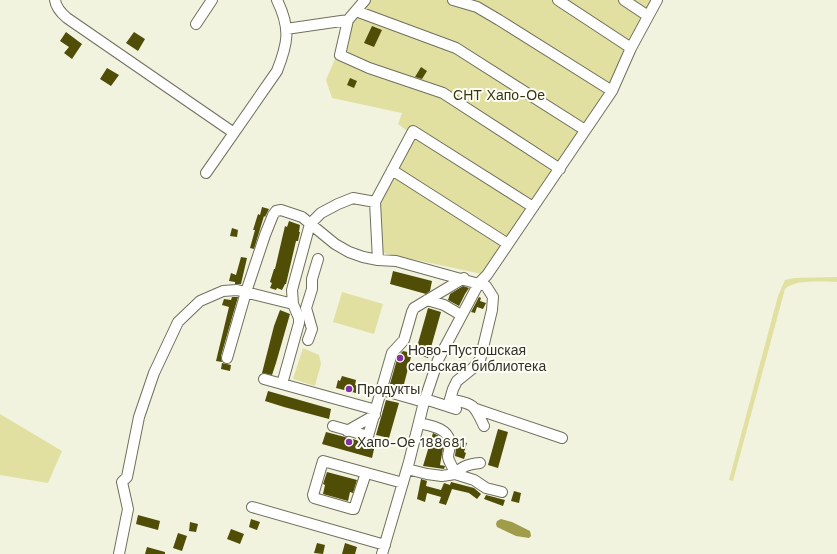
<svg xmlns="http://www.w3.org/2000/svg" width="837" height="554" viewBox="0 0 837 554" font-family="'Work Sans',sans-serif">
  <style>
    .green { fill: #e1e0a1 }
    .water { fill: #9f9c4a }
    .building { fill: #504d07 }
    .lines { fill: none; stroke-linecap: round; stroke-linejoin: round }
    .minor-casing { stroke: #70705e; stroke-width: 12 }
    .minor { stroke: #fff; stroke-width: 10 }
    .poi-dot { fill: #85319f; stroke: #fffff7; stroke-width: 1.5 }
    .labels { text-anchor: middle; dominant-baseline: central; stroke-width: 4; stroke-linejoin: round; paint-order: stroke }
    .park-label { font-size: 14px; fill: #363511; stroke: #fffff7 }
    .poi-label { font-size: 14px; fill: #313129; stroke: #fffff7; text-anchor: start }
  </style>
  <rect width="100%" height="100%" fill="#f2f3de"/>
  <!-- green -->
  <path class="green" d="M368,0H662L611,100L491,276L374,251L373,198L410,133L398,124L402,113L332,98L326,80L351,22Z
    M837,277V282C823,282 795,279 785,289L733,481L729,480L778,296L785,280L794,278Z
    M342,292L383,304L374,334L333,322Z
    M303,348L319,355L321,364L315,386L293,379Z
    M0,414L62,451L48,483L0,475Z"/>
  <!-- water -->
  <path class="water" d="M501,519L512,522L530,531L531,536L529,538L516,536L497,527L496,524L497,521Z"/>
  <!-- building -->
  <path class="building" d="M372,26L382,30L374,47L364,43Z
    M66,32L82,44L72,59L64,53L69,47L60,41Z
    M134,32L145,39L138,51L126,43Z
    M421,67L427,71L422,79L415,77Z
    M107,68L119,75L111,86L100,79Z
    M350,78L357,81L354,88L347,85Z
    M262,207L269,209L265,217L264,216L254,249L250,248L255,230H253L258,214L260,215Z
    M289,221L300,225L299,232H300L298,241H296L286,284H285L282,290L277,288L276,290L270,288L272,283L270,282L274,269H275L285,226L287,227Z
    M232,228L238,230L237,237L230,236Z
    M241,257L247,258L241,284H235V282L229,281L231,273L236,275Z
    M393,271L432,281L430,291L426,294L390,284Z
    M463,286L469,288L465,294L459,306L448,300L450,294Z
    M232,297H238L221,356L222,362L216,361L229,307L222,305L224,299L231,300Z
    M479,297L481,298L480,301L486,303L483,309L477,307L475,313L471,312Z
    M428,308L441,312L428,358L415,354Z
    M280,310L290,314L276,363L272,375L262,373L274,326Z
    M403,351L412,353L403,388L390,384L398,356Z
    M222,363L231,365L230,371L221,369Z
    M342,376L356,380L355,385L358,386L356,393L336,388L338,380L340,381Z
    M268,391L331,409L329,419L284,407L265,401Z
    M386,400L399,403L389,438L376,435Z
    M498,429L508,432L498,468L488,465Z
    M326,432L375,445L372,458L322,444Z
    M433,433L439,436V439L442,440L444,443L440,465L445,466L444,469L423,466Z
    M457,440L467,443L464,452L466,453L464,459L455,456Z
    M327,472L357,480L353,493L350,492L348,501L323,494L325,485L323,484Z
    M421,479L427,481L426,486L441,490L444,483L450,485L451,482L474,488L481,494L477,499L469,493L452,489L446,505L439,503L441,497L427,493L425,502L417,499Z
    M514,491L521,493L519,503L511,501Z
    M486,495L505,500L503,506L484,499Z
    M138,515L160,521L158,530L136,524Z
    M251,519L260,522L257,530L249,527Z
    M190,522L198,524L196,532L189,531Z
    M231,529L244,534L240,544L227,539Z
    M178,533L187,536L182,551L173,548Z
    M317,543L325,545L323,554L314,553Z
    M345,543L357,547L355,554H342Z
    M147,547L165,552V554H145Z"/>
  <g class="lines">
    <defs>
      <path id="minor" d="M55,0C56,8 61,13 67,18L234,133
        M453,0L477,7L499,20L612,91
        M558,0L631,48
        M624,0L648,16
        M356,11L456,48L585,130
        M348,20L340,55L369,68L443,93L560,169
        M196,24L212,0
        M286,29L348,20L365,0
        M392,170L508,244
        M206,173L277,71C288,43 291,29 277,0
        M378,260L375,202L413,131L533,207
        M427,300L444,305L461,315
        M308,340L312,329L306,308L312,289V279L318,259
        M227,358L246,292L265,235L273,215L276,211L281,210L302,217L335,244L349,252L363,257L378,260L396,261L486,286L493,297L492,310L480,360L473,368L457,381L453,389L448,406
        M264,379L376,410
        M282,384L299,323V318L293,304L292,290L310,224L321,213L338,204L353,198L375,202
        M382,390L424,402
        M425,399L456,409
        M450,399C475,405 473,403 484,426
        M476,409L562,438
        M419,423C430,426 446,427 450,441C451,446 448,452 448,457C449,463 454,468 455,474
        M333,426L368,436L392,353L404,340L412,312L414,308L464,278
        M347,431L375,415
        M407,469L427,474L442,476L455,474L474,480L486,488L502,492
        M366,473L354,509H352L314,498L313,495L323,461L403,483
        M455,474C462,466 469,464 480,463
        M252,507L385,545
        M119,554L128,509L122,482L127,477L139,417L154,373L178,322L200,301L223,291L237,290L293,304
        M382,554L409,462L424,402L438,360L479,283L487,275L612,91L631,48L657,0"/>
    </defs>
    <!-- minor casing -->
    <use href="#minor" class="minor-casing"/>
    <!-- minor -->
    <use href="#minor" class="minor"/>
  </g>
  <!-- markers -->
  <g class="poi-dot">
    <circle cx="400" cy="358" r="4"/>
    <circle cx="349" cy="389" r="4"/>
    <circle cx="349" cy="442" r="4"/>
  </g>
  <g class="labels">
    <!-- park labels -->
    <g class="park-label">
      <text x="499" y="95">СНТ Хапо-Ое</text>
    </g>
    <!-- poi labels -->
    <g class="poi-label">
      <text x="408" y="350">Ново-Пустошская<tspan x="408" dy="16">сельская библиотека</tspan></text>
      <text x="357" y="389">Продукты</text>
      <text x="357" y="442">Хапо-Ое 188681</text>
    </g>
  </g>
</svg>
